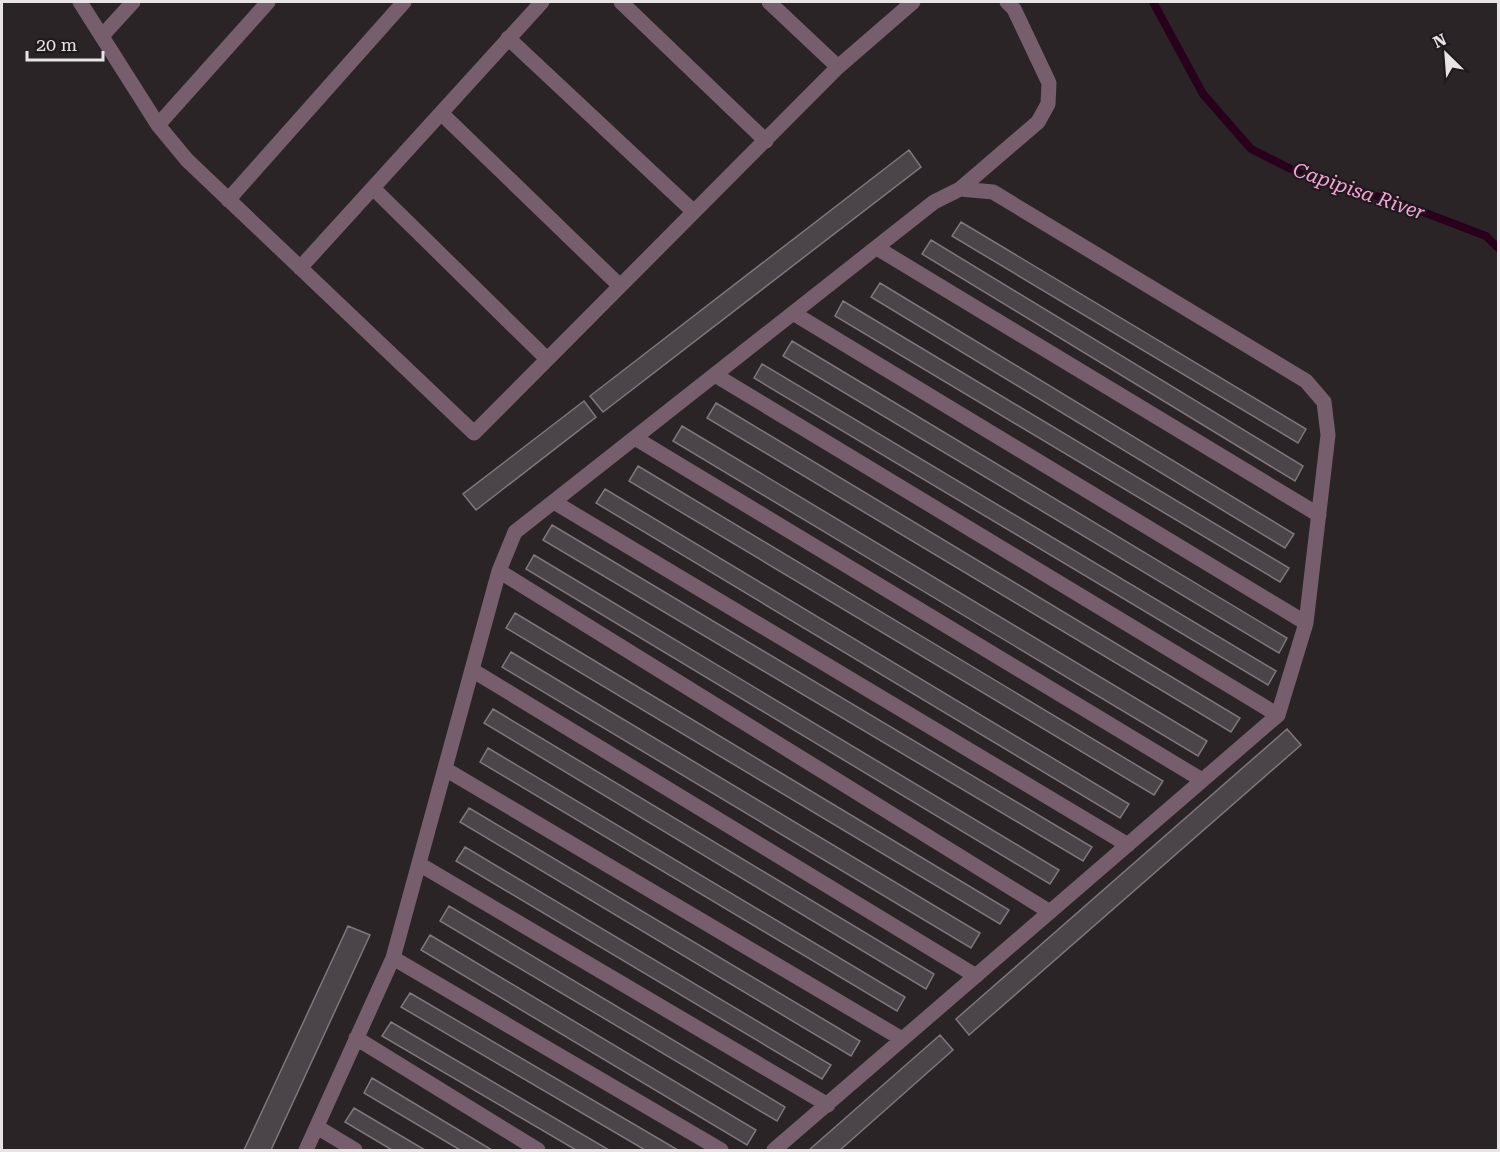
<svg xmlns="http://www.w3.org/2000/svg" width="1500" height="1152" viewBox="0 0 1500 1152" font-family="'Roboto Serif',serif">
  <style>
    .lines { fill: none; stroke-linecap: round; stroke-linejoin: round }
    .stream { stroke: #29001b; stroke-width: 8 }
    .building { fill: #4b4448; stroke: #7f777b; stroke-width: 1.5 }
    .minor { stroke: #775e6c; stroke-width: 15 }
    .labels { text-anchor: middle; dominant-baseline: central; stroke-width: 4.5; stroke-linejoin: round; paint-order: stroke }
    .water-label { font-size: 20px; font-style: italic; fill: #f6a4d4; stroke: #201a1e }
  </style>
  <rect width="100%" height="100%" fill="#2a2427"/>
  <g class="lines">
    <!-- stream -->
    <path class="stream" d="M1153,2L1203,94L1251,149L1303,175L1394,201L1486,236L1498,248"/>
  </g>
  <!-- building -->
  <path class="building" d="M909,150L921,167L603,412L590,396Z
    M961,222L1306,429L1298,443L952,236Z
    M931,240L1303,466L1295,481L922,254Z
    M880,283L1294,534L1285,548L871,297Z
    M843,301L1289,568L1280,582L835,316Z
    M792,341L1287,638L1279,653L783,356Z
    M762,364L1276,671L1268,685L754,378Z
    M584,401L596,417L476,510L463,494Z
    M716,403L1240,718L1231,732L707,418Z
    M682,426L1207,741L1198,756L673,441Z
    M638,466L1163,781L1154,795L629,481Z
    M605,489L1129,804L1120,818L596,503Z
    M552,525L1092,847L1083,861L543,540Z
    M534,555L1059,870L1050,884L526,569Z
    M515,613L1009,910L1000,924L506,628Z
    M511,652L980,933L971,948L502,667Z
    M493,709L934,974L926,989L484,723Z
    M1287,729L1301,745L969,1035L956,1019Z
    M488,748L905,997L897,1011L480,762Z
    M469,808L860,1041L851,1056L460,822Z
    M465,847L831,1065L822,1079L456,861Z
    M449,906L785,1107L777,1121L440,921Z
    M348,926L370,935L271,1150H244Z
    M430,935L756,1130L747,1145L421,950Z
    M410,993L678,1150H645L401,1007Z
    M391,1022L609,1150H576L382,1036Z
    M940,1035L953,1050L840,1150H809Z
    M372,1078L492,1150H460L364,1093Z
    M354,1108L425,1150H392L345,1122Z"/>
  <g class="lines">
    <!-- minor -->
    <path class="minor" d="M80,2L158,125L187,160L474,433L838,67L913,2
      M621,2L766,141
      M769,2L838,67
      M102,36L133,2
      M508,38L694,212
      M441,113L620,286
      M158,125L268,2
      M373,188L547,359
      M960,189L1038,122L1048,104L1049,83L1014,9L1007,2
      M228,200L404,2
      M877,248L1319,515
      M300,268L542,2
      M793,313L1306,623
      M715,375L1278,715
      M635,438L1202,780
      M554,502L1128,845
      M499,571L1050,912
      M472,670L976,976
      M445,769L902,1039
      M419,864L828,1105
      M393,958L721,1150
      M356,1038L538,1150
      M317,1127L355,1150
      M306,1150L393,958L499,571L515,532L934,202L960,189L993,192L1306,381L1324,402L1328,435L1306,623L1278,715L774,1150"/>
  </g>
  <g class="labels">
    <!-- water labels -->
    <g class="water-label">
      <text transform="translate(1359 191) rotate(19)">Capipisa River</text>
    </g>
  </g>
  <!-- border -->
  <rect width="1500" height="1152" fill="none" stroke="#e8e4e6" stroke-width="6"/>
  <!-- north arrow -->
  <g transform="translate(1446 54) rotate(335)" stroke="#201a1e" stroke-width="4.5" paint-order="stroke">
  <path d="M0-4.5L10 22L0 15L-10 22Z" fill="#e8e4e6"/>
  <text y="-9" font-size="16" font-weight="bold" text-anchor="middle" fill="#e8e4e6">N</text>
  </g>
  <!-- scale -->
  <path d="M27 51v9h76v-9" fill="none" stroke="#e8e4e6" stroke-width="3"/>
  <text x="36" y="51" font-size="18" fill="#e8e4e6" stroke="#201a1e" stroke-width="4.5" paint-order="stroke">20 m</text>
</svg>
